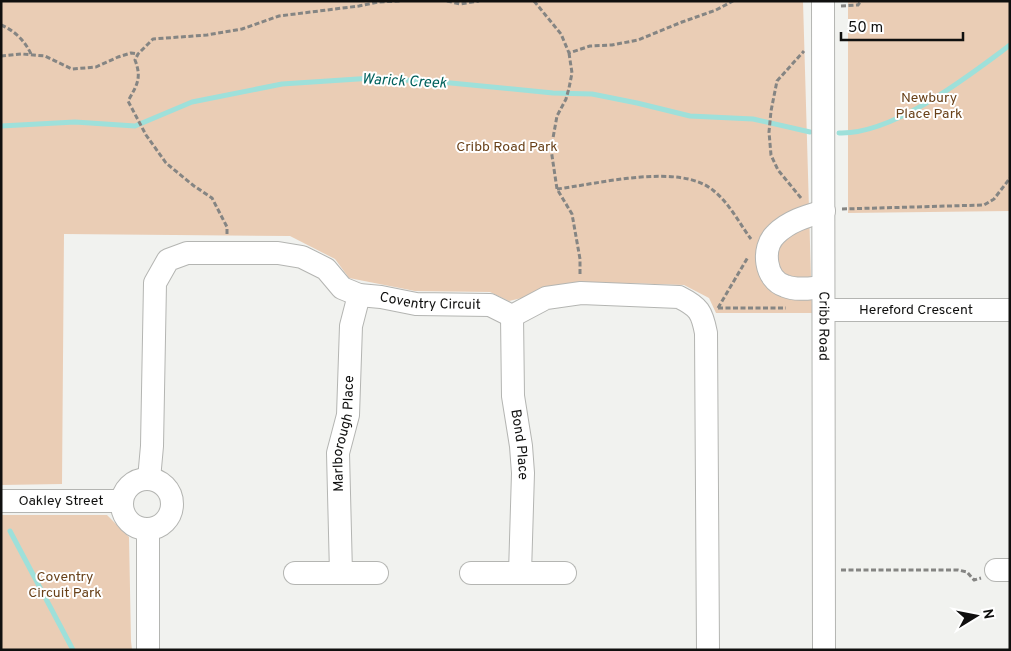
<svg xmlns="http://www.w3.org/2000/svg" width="1011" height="651" viewBox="0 0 1011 651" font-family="Overpass,sans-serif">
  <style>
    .green { fill: #eacdb5 }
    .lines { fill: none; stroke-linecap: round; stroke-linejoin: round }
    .stream { stroke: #9ee0da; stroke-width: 5 }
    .minor-casing { stroke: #b4b5b2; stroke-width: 24 }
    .path { stroke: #858583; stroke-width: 3; stroke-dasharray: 5 2.5; stroke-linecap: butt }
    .minor { stroke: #fff; stroke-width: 22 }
    .labels { text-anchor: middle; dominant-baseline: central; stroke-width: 4; stroke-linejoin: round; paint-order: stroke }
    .park-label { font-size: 14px; fill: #694119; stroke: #fff }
    .street-label { font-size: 14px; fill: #10100f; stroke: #fff }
    .water-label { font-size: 15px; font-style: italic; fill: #00615c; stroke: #fff }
  </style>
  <rect width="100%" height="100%" fill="#f1f2ef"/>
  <!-- green -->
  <path class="green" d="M1,1H803L812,313H716L709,298L684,285L625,283L573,286L509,301L490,292L415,291L349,278L335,259L290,236L64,234L62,484L1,485Z
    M848,1H1010V211L848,213Z
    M1,515H107L129,537L131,641L132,650H1Z"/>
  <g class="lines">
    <!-- stream -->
    <path class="stream" d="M1,126L75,122L135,126L192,102L282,84L373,78L451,83L553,93L592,94L637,103L690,116L753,119L810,132
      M839,133C893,135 967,77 1010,45
      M10,531L73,650"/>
    <defs>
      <g id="minor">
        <path id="s1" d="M823,1L824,650"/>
        <path d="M823,287C811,288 797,291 785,286C765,280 761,248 776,234C789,221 807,216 824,211"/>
        <path id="s2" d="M824,310H1010"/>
        <path id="s3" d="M512,316L513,396L521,446L523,473L520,573"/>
        <path id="s4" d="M149,479L152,446L155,283L168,260L187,253H278L302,257L326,269L342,288L359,295L381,297L416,304L490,305L512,316L546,298L581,293L679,297C699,307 702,312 706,333L708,650"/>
        <circle cx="147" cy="504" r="25"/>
        <path id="s5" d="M1,501H122"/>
        <path d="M148,529V650"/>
        <path d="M996,570H1010"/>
        <path d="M295,573H377"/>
        <path id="s6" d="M341,573L338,453L348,415L351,326L359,295"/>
        <path d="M471,573H565"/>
      </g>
    </defs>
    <!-- minor casing -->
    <use href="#minor" class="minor-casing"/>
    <!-- path -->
    <path class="path" d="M447,1L460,4L479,1
      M534,1L561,34L569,53L590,46L612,45L638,40L682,22L716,10L733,1
      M841,6L858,5L861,1
      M1,25C15,31 25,41 31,54
      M569,53L572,73L569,88L566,99L557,116L551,149L557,189L572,214L580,259V274
      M1,56L22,54L45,56L72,69L96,67L118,57L131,53L138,54
      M557,189C598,184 681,162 714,191C730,204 739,223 751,239
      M801,198L778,170L771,155L769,132L771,111L777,81L804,51
      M842,209L984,205L994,199L1010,178
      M227,234V227L212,198L194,186L166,163L146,135L128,101C137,85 142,78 135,60L138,54L153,39L207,35L242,29L279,16L359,6L379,2L400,1
      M718,308L748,257
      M718,308H786
      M841,570H958L967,572L974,580L981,578"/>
    <!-- minor -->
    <use href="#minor" class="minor"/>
  </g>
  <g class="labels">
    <!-- park labels -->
    <g class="park-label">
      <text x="929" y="98">Newbury<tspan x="929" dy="16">Place Park</tspan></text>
      <text x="507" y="147">Cribb Road Park</text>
      <text x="65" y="577">Coventry<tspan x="65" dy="16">Circuit Park</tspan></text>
    </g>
    <!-- street labels -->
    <g class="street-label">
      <text stroke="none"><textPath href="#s4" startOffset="500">Coventry Circuit</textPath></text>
      <text stroke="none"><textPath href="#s2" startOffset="92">Hereford Crescent</textPath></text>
      <text stroke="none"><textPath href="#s1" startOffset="325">Cribb Road</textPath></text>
      <text stroke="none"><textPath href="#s6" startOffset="140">Marlborough Place</textPath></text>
      <text stroke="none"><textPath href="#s3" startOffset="129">Bond Place</textPath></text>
      <text stroke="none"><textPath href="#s5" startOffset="60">Oakley Street</textPath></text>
    </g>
    <!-- water labels -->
    <g class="water-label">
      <text transform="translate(404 82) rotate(3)">Warick Creek</text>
    </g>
  </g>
  <!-- border -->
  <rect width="1011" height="651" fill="none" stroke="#10100f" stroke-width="5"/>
  <!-- north arrow -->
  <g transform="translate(976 616) rotate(80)" stroke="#ffffff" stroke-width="4" paint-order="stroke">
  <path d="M0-4L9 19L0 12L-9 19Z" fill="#10100f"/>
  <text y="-8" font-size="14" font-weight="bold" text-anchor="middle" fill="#10100f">N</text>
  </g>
  <!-- scale -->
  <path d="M841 32v8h122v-8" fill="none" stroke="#10100f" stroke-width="2.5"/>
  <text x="848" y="32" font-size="15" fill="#10100f" stroke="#ffffff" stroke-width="4" paint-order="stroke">50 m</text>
</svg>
